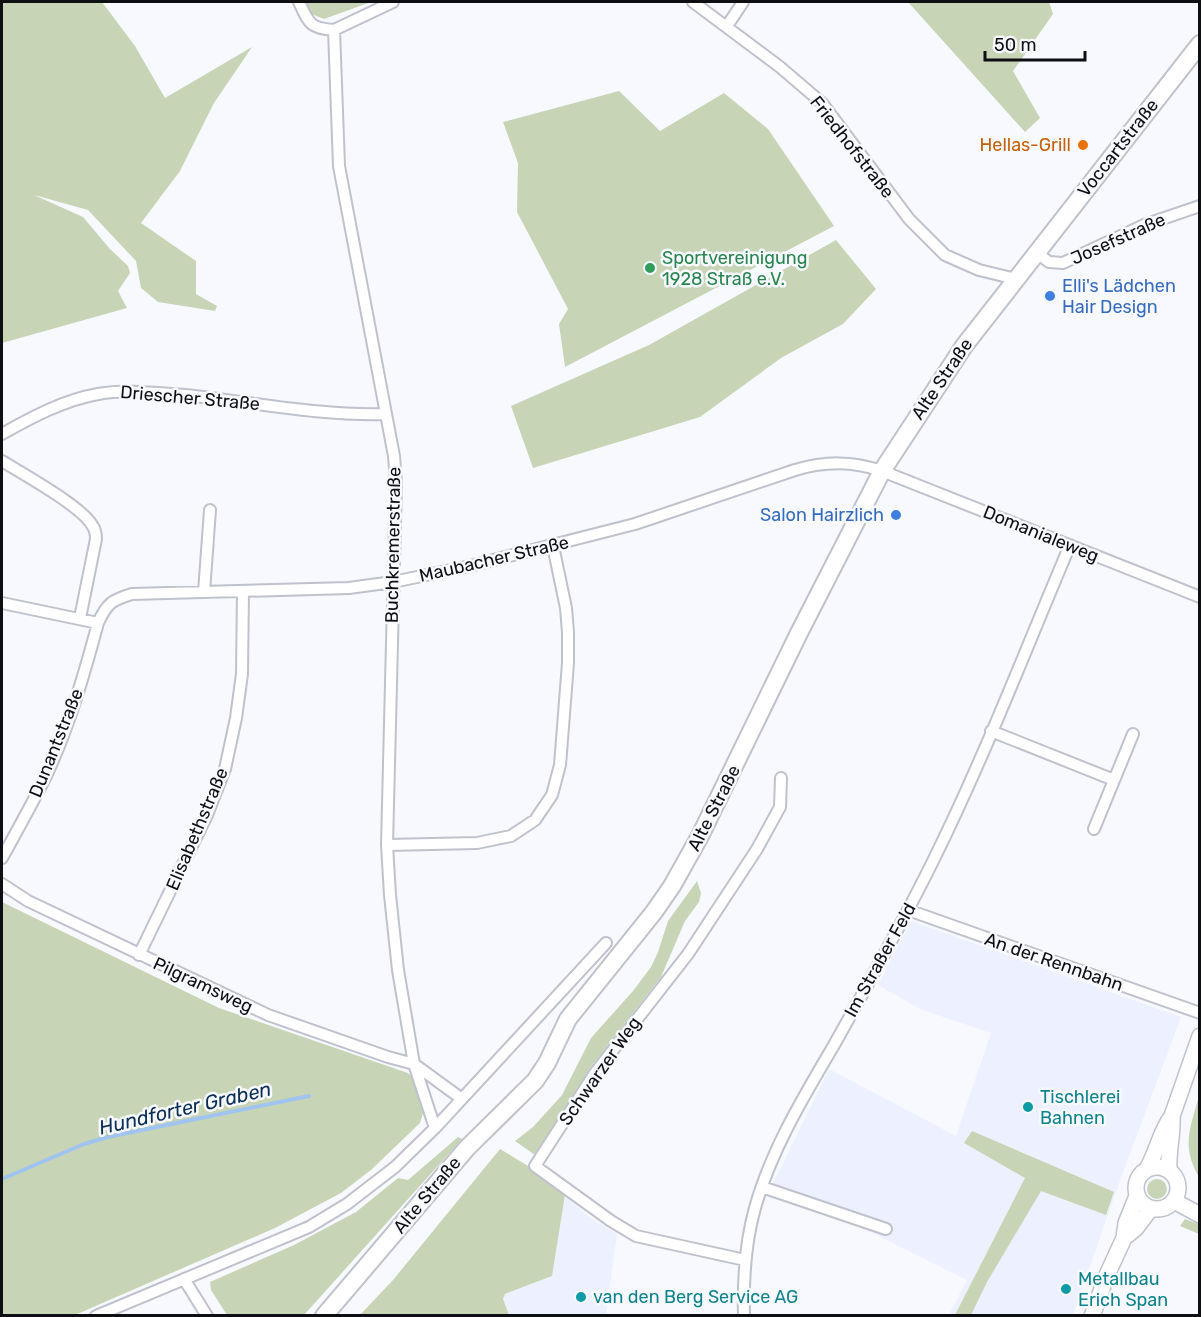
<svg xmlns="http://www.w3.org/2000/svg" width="1201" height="1317" viewBox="0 0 1201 1317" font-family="Rubik,sans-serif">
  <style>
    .built { fill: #ecf0ff }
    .green { fill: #c7d5b6 }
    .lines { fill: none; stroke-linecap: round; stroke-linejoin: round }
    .stream { stroke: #a0c4ef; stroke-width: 4 }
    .street-casing { stroke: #bfc2cd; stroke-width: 14 }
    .secondary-casing { stroke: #bfc2cd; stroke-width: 18 }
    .primary-casing { stroke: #bfc2cd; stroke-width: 20 }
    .street { stroke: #fff; stroke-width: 10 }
    .secondary { stroke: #fff; stroke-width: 15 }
    .primary { stroke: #fff; stroke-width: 16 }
    .food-dot { fill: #e8710a; stroke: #f8f9fe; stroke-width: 2 }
    .leisure-dot { fill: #2e9e5b; stroke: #f8f9fe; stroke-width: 2 }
    .shop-dot { fill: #3f7fe0; stroke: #f8f9fe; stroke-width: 2 }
    .culture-dot { fill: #0f9aa8; stroke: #f8f9fe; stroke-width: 2 }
    .labels { text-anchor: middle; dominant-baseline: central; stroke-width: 5; stroke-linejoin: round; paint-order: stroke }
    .food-label { font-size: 18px; fill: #c56008; stroke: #f8f9fe; text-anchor: end }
    .street-label { font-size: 18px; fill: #0e0f13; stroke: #f8f9fe }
    .leisure-label { font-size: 18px; fill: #27864d; stroke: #f8f9fe; text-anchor: start }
    .shop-label { font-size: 18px; fill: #366cbe; stroke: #f8f9fe; text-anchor: start }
    .culture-label { font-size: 18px; fill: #0d838f; stroke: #f8f9fe; text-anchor: start }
    .water-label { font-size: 20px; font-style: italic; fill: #0a2f56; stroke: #f8f9fe }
  </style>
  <rect width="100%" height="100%" fill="#f8f9fe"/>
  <!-- built -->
  <path class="built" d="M911,921L1181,1017L1118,1186L1073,1315H949L967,1280L773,1184L829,1069L956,1136L991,1033L920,1009L878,985Z
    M565,1195L588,1216L617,1234L606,1315H509L503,1299L505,1294L552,1276Z"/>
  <!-- green -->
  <path class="green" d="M2,2H102L135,46L165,98L252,47L214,103L180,171L141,223L196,261V294L217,306L215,311L158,302L141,288L136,261L88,210L34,195L83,217L110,249L128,266L130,273L118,291L127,308L2,343Z
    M302,2H371L324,19L309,13Z
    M908,2H1049L1053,14L1013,71L1040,118L1025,132Z
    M619,91L660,131L724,93L768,129L834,226L565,367L559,324L568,309L517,212L518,163L503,122Z
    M836,240L876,289L843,324L781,358L700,417L533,468L511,406L649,345Z
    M697,881L701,893L699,902L685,921L661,977L590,1068L535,1155L515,1141L533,1127L562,1095L591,1038L633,991L651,967L658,952L668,921Z
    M2,902L219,1008L408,1073L415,1080L425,1107L420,1123L371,1170L341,1193L275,1228L75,1315H2Z
    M1199,1096L1200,1177H1199C1181,1146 1190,1129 1199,1096Z
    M972,1131L1114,1192L1106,1215L1041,1191L987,1282L971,1315H955L1025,1178L964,1143Z
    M458,1137L462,1139L304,1315H227L211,1290L210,1282L294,1245L356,1212L398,1178L408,1180Z
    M500,1149L528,1166L565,1195L552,1276L505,1294L503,1299L509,1315L359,1316L393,1280Z
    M1147 1189a10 10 0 1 1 20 0a10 10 0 1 1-20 0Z
    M1185,1219L1199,1224V1234L1180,1226Z"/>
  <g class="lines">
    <!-- stream -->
    <path class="stream" d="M2,1179L84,1144L108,1137L309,1096"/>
    <defs>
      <path id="street" d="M299,2C309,23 309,28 334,30
        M693,2L780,67L822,103L909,219L945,255L979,270L1016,279
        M727,26L743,2
        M334,30L339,166L394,456L396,482L387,845L390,895L398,970L414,1064L435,1128
        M334,30L393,2
        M1037,253L1049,262L1063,263L1144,225L1200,206
        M2,434C32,417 64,400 98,394C127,389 156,393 185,395C252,402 319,416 386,414
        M2,461C23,474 81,506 92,525C95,529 96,534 96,539L80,618
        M204,592L210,510
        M2,603L98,623C107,603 112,600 132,594L349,588L393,582L470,566L635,524L795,470C826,461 852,461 882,471L1200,597
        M991,731L1114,780
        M1094,829L1133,734
        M387,845L477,843L511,836L535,820L552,795L560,765L568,663V632L566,608L553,546
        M2,858C17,831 32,804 46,776C69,727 84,675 98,623
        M2,884L28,901L268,1015L388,1057L414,1064L462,1099
        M908,910L1200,1013
        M139,955L207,815L225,769L236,718L242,674L243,591
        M762,1187L886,1229
        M745,1260L636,1236L611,1221L535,1166L595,1073L688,954L757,849L780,807L781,778
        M184,1279L207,1316
        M96,1316L309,1227L347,1204L395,1167L435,1128L606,943
        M744,1316C743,1279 745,1243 755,1208C771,1150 804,1096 834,1045C868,984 902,924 933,861C984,758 1025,651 1070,545"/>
      <path id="secondary" d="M1136 1188a21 21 0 1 1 42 0a21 21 0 1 1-42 0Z
        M1147,1169C1157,1152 1160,1132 1172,1116L1200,1036
        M1169,1169C1168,1151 1173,1134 1172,1116
        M1174,1201L1200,1215
        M1124,1238L1136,1228L1151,1208
        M1092,1316L1107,1275L1124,1238L1126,1223L1137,1196"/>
      <path id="primary" d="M324,1316L467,1148L535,1081L547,1063L568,1019L654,912L672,886L700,836L799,633L882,471L964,346L1200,44"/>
    </defs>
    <!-- street casing -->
    <use href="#street" class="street-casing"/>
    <!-- secondary casing -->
    <use href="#secondary" class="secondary-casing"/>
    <!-- primary casing -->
    <use href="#primary" class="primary-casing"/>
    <!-- street -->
    <use href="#street" class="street"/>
    <!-- secondary -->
    <use href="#secondary" class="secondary"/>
    <!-- primary -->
    <use href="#primary" class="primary"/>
  </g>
  <!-- markers -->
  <circle class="food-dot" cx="1083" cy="145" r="6"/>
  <circle class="leisure-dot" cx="650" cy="268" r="6"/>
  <g class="shop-dot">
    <circle cx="1050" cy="296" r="6"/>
    <circle cx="896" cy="515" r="6"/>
  </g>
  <g class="culture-dot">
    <circle cx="1028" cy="1107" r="6"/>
    <circle cx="1066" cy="1289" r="6"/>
    <circle cx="581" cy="1297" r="6"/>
  </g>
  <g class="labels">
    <!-- food labels -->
    <g class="food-label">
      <text x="1071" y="145">Hellas-Grill</text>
    </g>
    <!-- street labels -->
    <g class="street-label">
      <text transform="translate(852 147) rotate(52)">Friedhofstraße</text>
      <text transform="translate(1118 148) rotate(-52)">Voccartstraße</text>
      <text transform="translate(1118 239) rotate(-24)">Josefstraße</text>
      <text transform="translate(942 379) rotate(-56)">Alte Straße</text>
      <text transform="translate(190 398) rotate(5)">Driescher Straße</text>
      <text transform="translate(1041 534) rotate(22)">Domanialeweg</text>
      <text transform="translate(393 545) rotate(-89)">Buchkremerstraße</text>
      <text transform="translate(494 559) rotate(-13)">Maubacher Straße</text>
      <text transform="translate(56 743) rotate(-68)">Dunantstraße</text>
      <text transform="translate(714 808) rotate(-63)">Alte Straße</text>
      <text transform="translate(197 829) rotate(-67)">Elisabethstraße</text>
      <text transform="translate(880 960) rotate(-61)">Im Straßer Feld</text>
      <text transform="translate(1054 962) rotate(19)">An der Rennbahn</text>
      <text transform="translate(203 985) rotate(25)">Pilgramsweg</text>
      <text transform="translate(600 1071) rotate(-55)">Schwarzer Weg</text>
      <text transform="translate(427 1195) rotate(-50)">Alte Straße</text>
    </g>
    <!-- leisure labels -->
    <g class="leisure-label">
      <text x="662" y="258">Sportvereinigung<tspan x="662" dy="21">1928 Straß e.V.</tspan></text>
    </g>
    <!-- shop labels -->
    <g class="shop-label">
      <text x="1062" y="286">Elli's Lädchen<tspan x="1062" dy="21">Hair Design</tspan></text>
      <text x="884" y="515" text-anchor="end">Salon Hairzlich</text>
    </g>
    <!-- culture labels -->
    <g class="culture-label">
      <text x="1040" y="1097">Tischlerei<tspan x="1040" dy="21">Bahnen</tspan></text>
      <text x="1078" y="1279">Metallbau<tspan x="1078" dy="21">Erich Span</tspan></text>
      <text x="593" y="1297">van den Berg Service AG</text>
    </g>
    <!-- water labels -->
    <g class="water-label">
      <text transform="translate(185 1108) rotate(-13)">Hundforter Graben</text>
    </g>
  </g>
  <!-- border -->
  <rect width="1201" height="1317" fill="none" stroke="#0e0f13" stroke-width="6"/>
  <!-- scale -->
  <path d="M985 51v9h100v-9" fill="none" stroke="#0e0f13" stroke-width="3"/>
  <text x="994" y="51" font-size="18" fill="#0e0f13" stroke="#f8f9fe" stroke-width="4.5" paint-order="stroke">50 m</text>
</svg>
